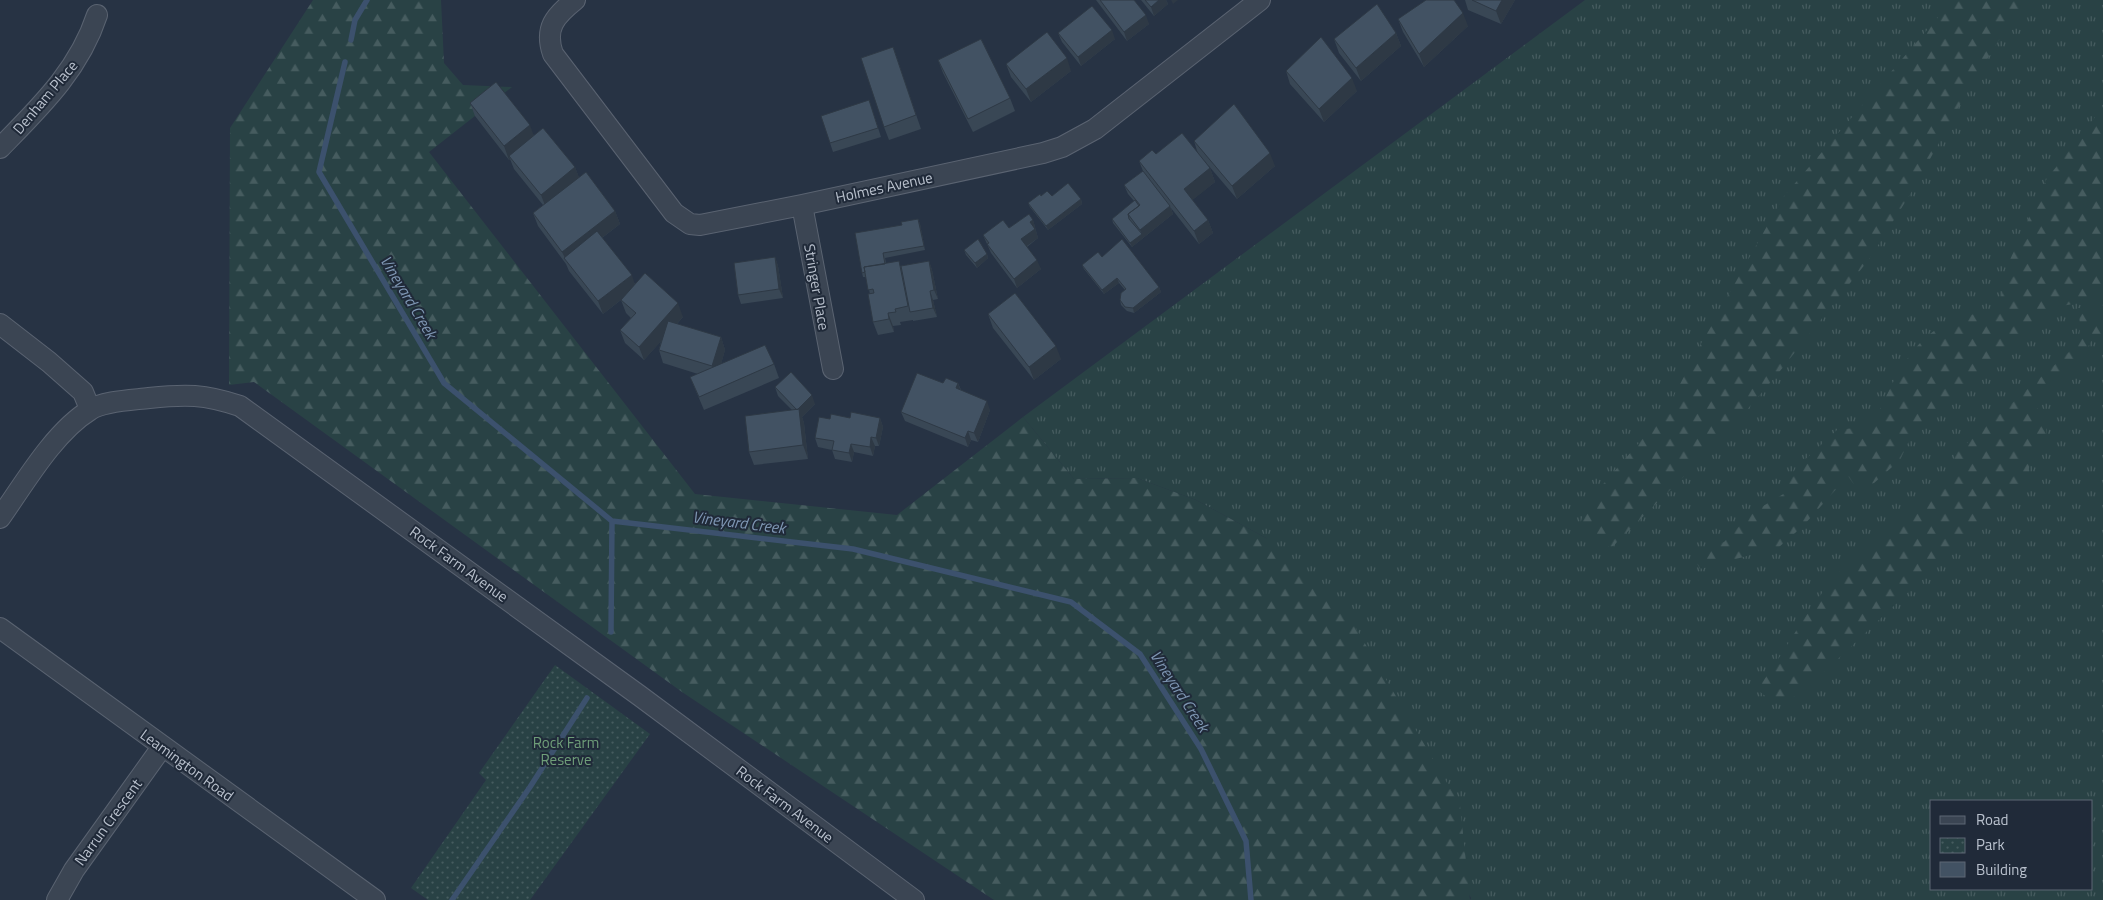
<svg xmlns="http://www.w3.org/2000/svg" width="2103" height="900" viewBox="0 0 2103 900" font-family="'Titillium Web',sans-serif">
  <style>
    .grass { fill: url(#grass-tufts); fill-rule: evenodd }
    .forest { fill: url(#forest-firs) }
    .park { fill: url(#park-dots) }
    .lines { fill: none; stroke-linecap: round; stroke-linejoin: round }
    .stream { stroke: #3c516d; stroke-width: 5.5 }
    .minor-casing { stroke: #5a6371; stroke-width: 22 }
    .minor { stroke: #3b4553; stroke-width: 20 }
    .wall { fill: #394755 }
    .shaded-wall { fill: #2e3945 }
    .building { fill: #425263; stroke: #2e3945 }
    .labels { text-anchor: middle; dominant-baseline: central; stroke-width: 4; stroke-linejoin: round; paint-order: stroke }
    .street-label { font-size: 15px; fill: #b9c1cd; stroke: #202a39 }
    .park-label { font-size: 15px; fill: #6f9e79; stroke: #202a39 }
    .water-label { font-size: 16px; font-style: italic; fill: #7f97b4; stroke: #202a39 }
  </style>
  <defs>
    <pattern id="grass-tufts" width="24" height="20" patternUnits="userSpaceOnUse" patternTransform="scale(1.25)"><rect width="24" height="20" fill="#294245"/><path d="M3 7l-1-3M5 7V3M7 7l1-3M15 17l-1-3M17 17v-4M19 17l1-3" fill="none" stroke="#465c5f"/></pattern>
    <pattern id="forest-firs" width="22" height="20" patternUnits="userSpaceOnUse" patternTransform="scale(1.25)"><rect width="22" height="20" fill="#294245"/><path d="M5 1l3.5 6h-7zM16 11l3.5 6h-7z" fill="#465c5f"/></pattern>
    <pattern id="park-dots" width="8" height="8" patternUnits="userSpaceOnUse" patternTransform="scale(1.25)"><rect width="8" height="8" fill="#294245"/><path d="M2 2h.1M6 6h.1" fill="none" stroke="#465c5f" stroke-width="1.8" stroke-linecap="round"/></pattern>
  </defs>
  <rect width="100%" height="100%" fill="#273344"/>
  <!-- grass -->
  <path class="grass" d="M1585,0H2103V900H1470L1471,898L1266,538L1196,500L1137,478L1074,479L1023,417ZM1932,801H2092V889H1932Z"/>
  <!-- forest -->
  <path class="forest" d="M313,0H441L444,63L463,85L512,87L429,152L695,494L897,515L1023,417L1074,479L1137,478L1196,500L1266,538L1344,608L1460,805L1470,900H994L682,692L254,382L229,385L230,128Z
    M1953,0H2036L2005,30L1963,99L1914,188L1870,258L1776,376L1720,441L1611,548L1579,530L1585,505L1665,413L1704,338L1784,196Z
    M2103,107V298L2057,307L2030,327L1968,385L1914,430L1900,460L1874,483L1857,489L1848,476L1803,526L1779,547L1700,569L1692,553L1724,542L1753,512L1785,493L1795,469L1837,430L1872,426C1891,387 1909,338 1952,321C1968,315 1985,311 2001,306L2004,273L2046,180Z
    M2103,304V345L2093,337L2084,355L2034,404L2046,420L2047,441L2031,457L2027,479L1799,696L1771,700L1756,689L1770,672L1803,620L1834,576L1914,511L1949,475L1955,454L2079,343L2080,324L2078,308L2100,310Z"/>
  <!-- park -->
  <path class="park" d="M555,665L650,734L530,900H428L411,888L486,780L479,773Z"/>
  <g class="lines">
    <!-- stream -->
    <path class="stream" d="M351,40L355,20L367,0
      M345,62L319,172L444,383L612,521L853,549L1071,602L1140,654L1201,749L1246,841L1251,900
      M611,632L612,521
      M452,900L530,787L587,698"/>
    <defs>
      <path id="minor" d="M575,0C555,16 544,28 553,54L674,213L690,224L700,225L802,205L1043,153L1062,147L1095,129L1260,0
        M0,148C40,107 79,70 97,15
        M802,205L833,369
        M0,324L49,362L83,392L90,409
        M0,518C24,484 54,432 90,410C103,401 133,400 149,398C186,394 204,394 240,406L640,696L914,900
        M0,628L375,900
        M57,900L74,870L162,747"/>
    </defs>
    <!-- minor casing -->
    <use href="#minor" class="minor-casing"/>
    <!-- minor -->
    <use href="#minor" class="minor"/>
  </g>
  <!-- wall -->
  <path class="wall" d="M1096,0H1134L1149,24L1127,41Z
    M1141,0H1166L1168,4L1154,16Z
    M1465,0H1515L1501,24L1468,10Z
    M1398,19L1468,26L1424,67L1403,32Z
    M1058,33L1115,39L1081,66L1062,42Z
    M1396,33L1401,46L1361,81L1339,53L1334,39Z
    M893,47L921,129L889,140L884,127Z
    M938,60L1010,98L1015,111L973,132L943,73Z
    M1006,64L1071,71L1031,102L1011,77Z
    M1286,71L1357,91L1324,122L1290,84Z
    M869,100L881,137L833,152L830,143Z
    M470,103L534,135L575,167L579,178L615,211L620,224L602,238L635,284L683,317L677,324L721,337L725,350L721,364H774L779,378L704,410L690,377L698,374L663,363L659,350L661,341L644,360L625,343L620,330L631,318L626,313L621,300L603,314L569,271L566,264L538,226L533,213L543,205L514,169L510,159L509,160L475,116Z
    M1194,141L1275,166L1237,199L1202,158L1210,168L1215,182L1192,200L1208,220L1213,233L1199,244L1171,208L1173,214L1132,247L1113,223L1112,219L1134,201L1128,194L1124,185L1143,171L1139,161L1156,154H1198Z
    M1041,196L1081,199L1082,204L1048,230L1030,207L1028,203Z
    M918,219L920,224L925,250L885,258L886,263L901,266L929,261L932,270L938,299L933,300L937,317L913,321V320L900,322L901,325L893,326L894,332L878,335L873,322L870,294L866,277H863L862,273L902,225Z
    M1033,220L1038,238L1027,247L1041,269L1017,288L991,253L983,235Z
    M964,250L987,254L988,258L977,268L966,255Z
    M775,257L778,266L783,298L741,304L738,295Z
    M1102,257L1159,287L1161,292L1134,313L1127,311L1121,305L1120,300L1125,290L1119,283L1104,294L1084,269L1082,265Z
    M988,314L1061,359L1034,380L993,328Z
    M943,383H958L961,390L990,410L978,442L971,440L968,447L905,421L901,412Z
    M775,387L815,404L802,417L804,423L808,459L754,465L749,452L792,410L778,396Z
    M850,418H880L883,427L879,446H875L873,456L854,452L852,462L835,459L832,450L818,447L815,438Z"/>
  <!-- shaded-wall -->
  <path class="shaded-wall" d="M1159,0H1166L1168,4L1154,16L1151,7Z
    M1171,0H1178L1173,4Z
    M1502,0H1515L1501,24L1496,11Z
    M1463,13L1468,26L1424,67L1419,54Z
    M1146,15L1149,24L1127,41L1124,32Z
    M1112,30L1115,39L1081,66L1078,57Z
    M1396,33L1401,46L1361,81L1356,68Z
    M1067,58L1071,71L1031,102L1026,89Z
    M1352,78L1357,91L1324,122L1319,109Z
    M530,125L535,139L509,156L510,159L509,160L504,146Z
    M1270,153L1275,166L1237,199L1232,186Z
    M575,167L580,180L546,208L541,195Z
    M1210,168L1215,182L1189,203L1184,189Z
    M1081,199L1082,204L1048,230L1046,226Z
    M1170,206L1173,214L1132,247L1130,243L1142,234L1140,230Z
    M615,211L620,224L569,263L565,258L562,252Z
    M918,219L920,224L925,250L924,246Z
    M1033,220L1038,238L1024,248L1021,239L1030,222Z
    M1208,220L1213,233L1199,244L1194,231Z
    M987,254L988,258L977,268L975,263Z
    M775,257L778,266L783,298L779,289Z
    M1037,260L1041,269L1017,288L1014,279Z
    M929,261L932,270L938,299L934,290Z
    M632,275L636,288L603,314L598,301Z
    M1117,278L1119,283L1104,294L1102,290Z
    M1159,287L1161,292L1134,313L1133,308Z
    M930,291L933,300L937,317L933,308Z
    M678,303L683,317L644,360L639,347Z
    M888,313L893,326L894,332L889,319Z
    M721,337L725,350L717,379L712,366Z
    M1056,346L1061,359L1034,380L1029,367Z
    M958,383L961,392L956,388Z
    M812,395L815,404L802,417L804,423L808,459L803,445L797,410Z
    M987,401L990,410L978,442L974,433Z
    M880,418L883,427L879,446L876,438Z
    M968,431L971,440L968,447L965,438Z
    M871,437L875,446L873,456L870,447Z
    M851,444L854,452L852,462L849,453Z"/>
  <!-- building -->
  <path class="building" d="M1100,0H1134L1146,15L1124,32Z
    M1145,0H1159L1151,7Z
    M1426,0H1454L1463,13L1419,54L1398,19Z
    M1472,0H1502L1496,11Z
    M1377,4L1396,33L1356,68L1334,39Z
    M1092,6L1112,30L1078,57L1058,33Z
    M1047,32L1067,58L1026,89L1006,64Z
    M1321,37L1352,78L1319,109L1286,71Z
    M981,39L1010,98L968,119L938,60Z
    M893,47L916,115L884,127L861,58Z
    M496,82L530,125L504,146L470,103Z
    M869,100L878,128L830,143L821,116Z
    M1234,104L1270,153L1232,186L1194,141Z
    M543,128L575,167L541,195L509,156Z
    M1182,133L1210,168L1184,189L1208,220L1194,231L1139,161L1152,150L1156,154Z
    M1143,171L1170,206L1140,230L1128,214L1140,205L1124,185Z
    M586,172L615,211L562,252L533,213Z
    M1068,183L1081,199L1046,226L1028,203L1040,194L1041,196L1047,191L1052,196Z
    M1135,200L1139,206L1128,214L1129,219L1142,234L1130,243L1112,219Z
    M1029,214L1033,220L1030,222L1035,229L1021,239L1037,260L1014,279L987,244L989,243L983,235L1003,220L1009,228Z
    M918,219L924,246L883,253L885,264L864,267L865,272L862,273L855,233L902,225L901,222Z
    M597,231L632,275L598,301L564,258Z
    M978,239L987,254L975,263L964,250Z
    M1122,239L1159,287L1133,308L1125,307L1120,300L1121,293L1126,289L1117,278L1102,290L1082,265L1098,252L1102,257Z
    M775,257L779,289L738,295L734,263Z
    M899,261L908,306L895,309L896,312L888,313L889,319L873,322L868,294L874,293L873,289L868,290L864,267Z
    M929,261L934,290L930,291L933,308L910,312L901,266Z
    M645,273L678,303L639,347L620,330L636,313L621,300Z
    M1015,293L1056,346L1029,367L988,314Z
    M668,321L721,337L712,366L659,350Z
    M765,345L774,364L699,397L690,377Z
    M791,372L812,395L797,410L775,387Z
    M917,373L943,383L946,378L958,383L956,388L987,401L974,433L968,431L965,438L901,412Z
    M799,409L803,445L749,452L745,416Z
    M851,412L880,418L876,438L871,437L870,447L851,444L849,453L832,450L834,441L815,438L819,417L830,419L831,414L850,418Z"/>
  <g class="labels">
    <!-- street labels -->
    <g class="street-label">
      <text transform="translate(45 97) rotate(-50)">Denham Place</text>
      <text transform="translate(884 187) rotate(-12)">Holmes Avenue</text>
      <text transform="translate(817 287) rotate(80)">Stringer Place</text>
      <text transform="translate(459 564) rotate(36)">Rock Farm Avenue</text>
      <text transform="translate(187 765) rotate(36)">Leamington Road</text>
      <text transform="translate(785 804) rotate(37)">Rock Farm Avenue</text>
      <text transform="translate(108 822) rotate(-54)">Narrun Crescent</text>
    </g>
    <!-- park labels -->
    <g class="park-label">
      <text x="566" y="742">Rock Farm<tspan x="566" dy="17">Reserve</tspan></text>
    </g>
    <!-- water labels -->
    <g class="water-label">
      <text transform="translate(409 297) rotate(59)">Vineyard Creek</text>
      <text transform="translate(739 522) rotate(7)">Vineyard Creek</text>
      <text transform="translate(1180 691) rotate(57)">Vineyard Creek</text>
    </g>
  </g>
  <!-- legend -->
  <rect x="1930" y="800" width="162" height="90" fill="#202a39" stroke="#5d6674"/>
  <rect x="1940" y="816" width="25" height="8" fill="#3b4553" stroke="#5d6674"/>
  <text x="1976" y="825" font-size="15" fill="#b9c1cd">Road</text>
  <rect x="1940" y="838" width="25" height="15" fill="url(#park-dots)" stroke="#5d6674"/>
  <text x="1976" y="850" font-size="15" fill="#b9c1cd">Park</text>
  <rect x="1940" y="862" width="25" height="15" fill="#425263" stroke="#5d6674"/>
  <text x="1976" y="875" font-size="15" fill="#b9c1cd">Building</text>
</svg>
